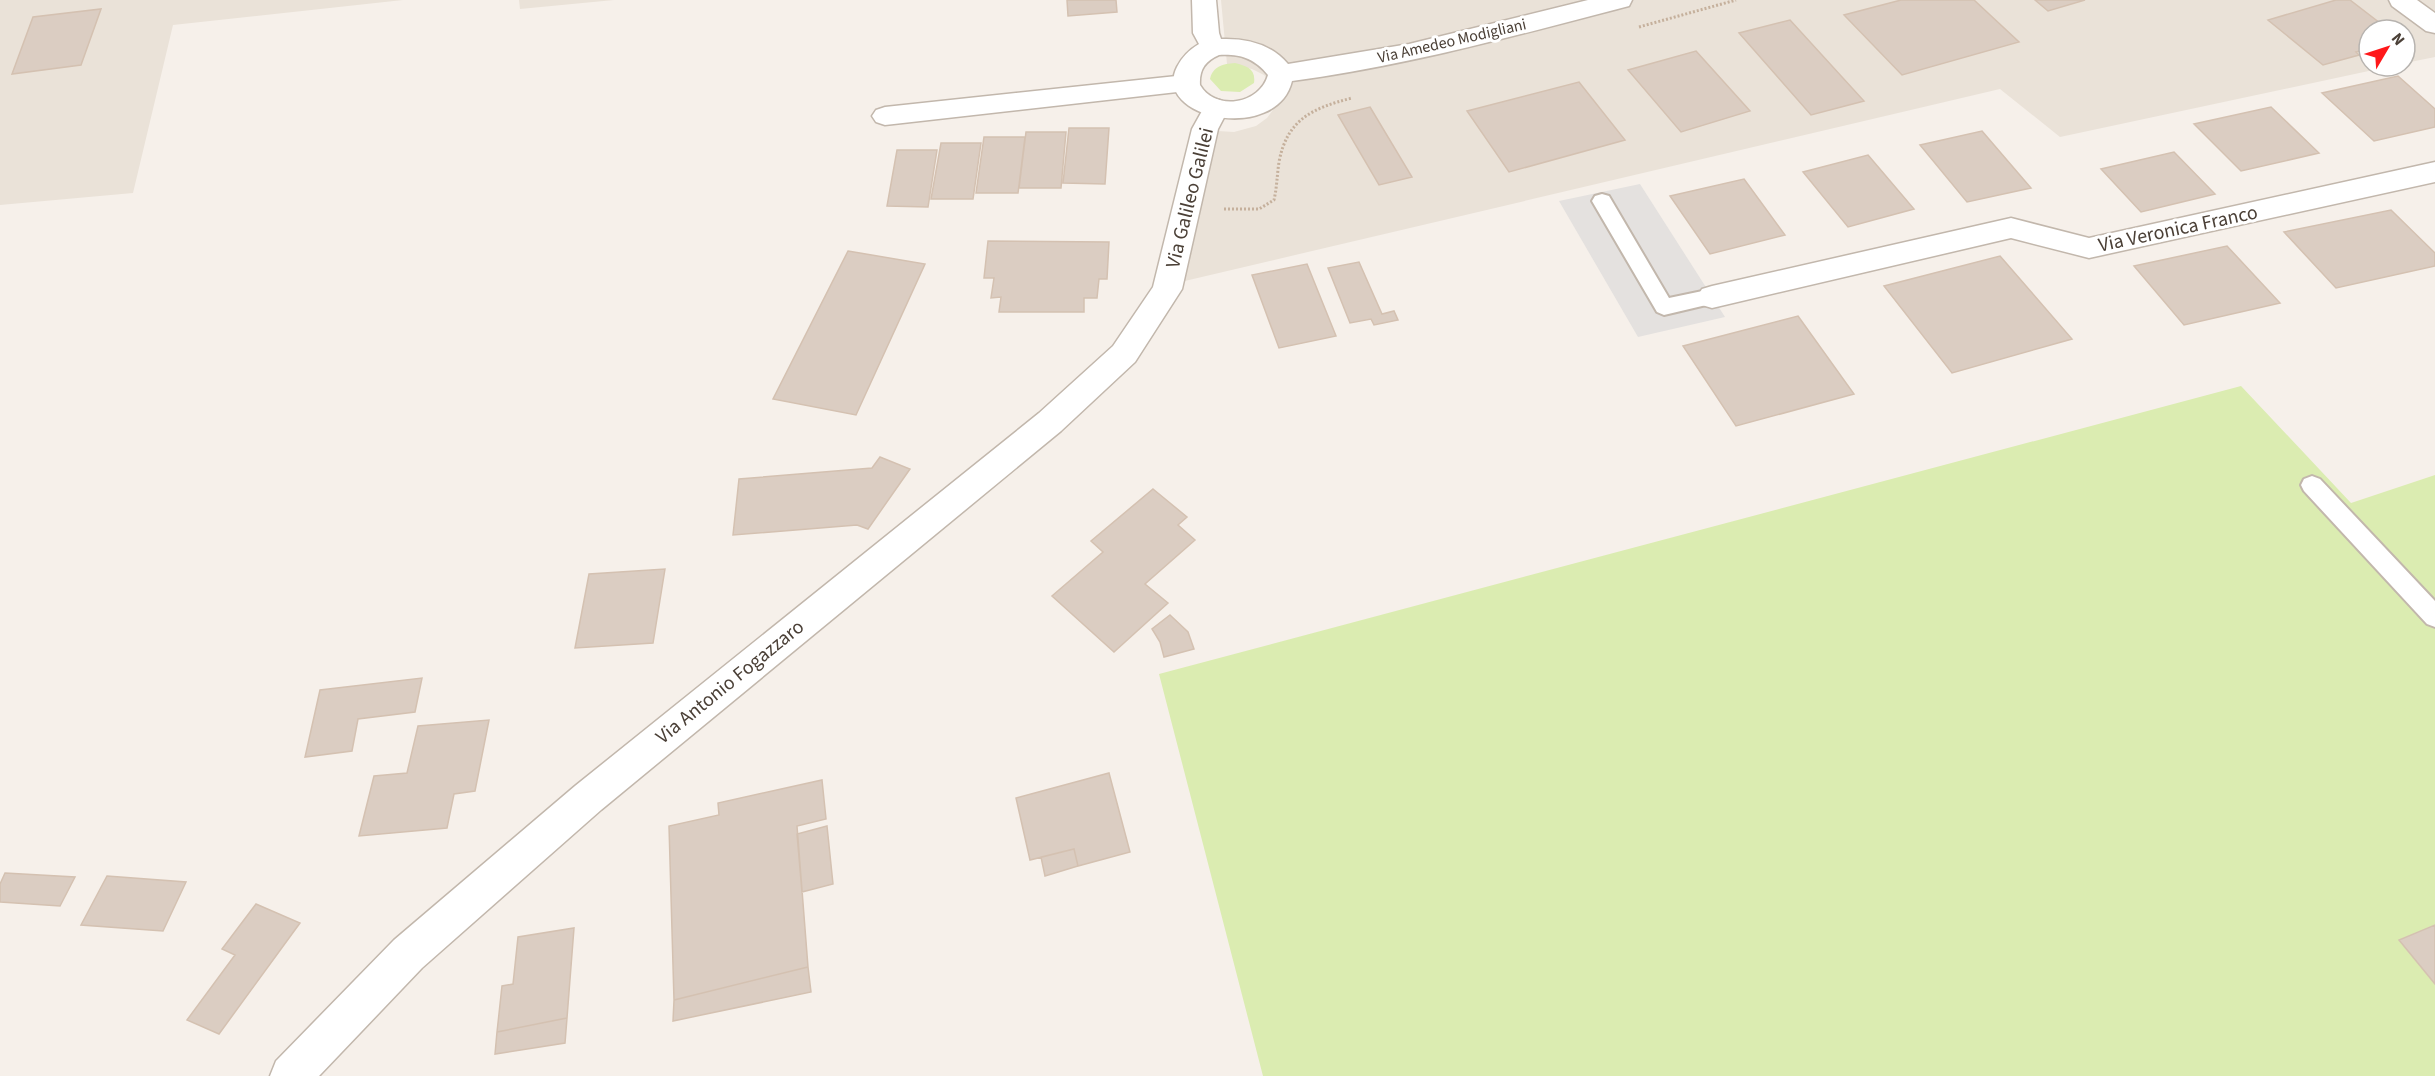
<svg xmlns="http://www.w3.org/2000/svg" width="2435" height="1076" viewBox="0 0 2435 1076" font-family="'Source Sans 3',sans-serif">
  <style>
    .residential { fill: #eae2d8 }
    .green { fill: #dbecb1 }
    .parking { fill: #e4e1df }
    .building { fill: #dbcdc2; stroke: #d4c1b1; stroke-width: 1.5 }
    .lines { fill: none; stroke-linecap: round; stroke-linejoin: round }
    .service-casing { stroke: #c2b7ac; stroke-width: 4 }
    .minor-casing { stroke: #c2b7ac; stroke-width: 3 }
    .tertiary-casing { stroke: #c2b7ac; stroke-width: 3 }
    .path { stroke: #c5b09c; stroke-width: 3; stroke-dasharray: 2 2; stroke-linecap: butt }
    .service { fill: #fff; fill-rule: evenodd }
    .minor { fill: #fff; fill-rule: evenodd }
    .tertiary { fill: #fff; fill-rule: evenodd }
    .labels { text-anchor: middle; dominant-baseline: central; stroke-width: 6; stroke-linejoin: round; paint-order: stroke }
    .far-street-label { font-size: 16px; fill: #4b4037; stroke: #fff }
    .street-label { font-size: 20px; fill: #4b4037; stroke: #fff }
  </style>
  <rect width="100%" height="100%" fill="#f6f0ea"/>
  <!-- residential -->
  <path class="residential" d="M0,0H403L173,25L133,193L0,205Z
    M519,0H614L520,9Z
    M1221,0H2435V57L2405,63V30H2369V66H2392L2060,137L2000,89L1172,284L1218,131L1234,132L1256,126L1267,118L1275,107L1277,101L1273,85L1264,75L1252,69L1227,64Z"/>
  <!-- green -->
  <path class="green" d="M1235,63C1247,66 1256,69 1254,83L1240,92L1221,91L1210,79C1213,66 1223,64 1235,63Z
    M2241,386L2351,503L2435,475V1076H1263L1159,674Z"/>
  <!-- parking -->
  <path class="parking" d="M1640,184L1725,317L1638,337L1559,201Z"/>
  <!-- building -->
  <path class="building" d="M1067,0H1116L1117,12L1068,16Z
    M1901,0H1974L2019,42L1902,75L1844,15Z
    M2035,0H2085L2048,11Z
    M2336,0H2350L2389,30H2369V49L2356,52L2359,55L2323,65L2268,20Z
    M101,9L81,65L12,74L33,17Z
    M1790,20L1864,101L1811,115L1739,33Z
    M1696,51L1750,111L1681,132L1628,70Z
    M2398,76L2435,109V127L2374,141L2322,93Z
    M1579,82L1625,140L1509,172L1467,111Z
    M1370,107L1412,177L1379,185L1338,115Z
    M2271,107L2319,153L2241,171L2194,124Z
    M1069,128H1109L1105,184L1063,183Z
    M1982,131L2031,188L1967,202L1920,145Z
    M1026,132H1066L1061,188H1019Z
    M984,137H1025L1018,193H976Z
    M941,143H981L973,199H931Z
    M897,150H937L928,207L887,206Z
    M2174,152L2215,194L2141,212L2101,169Z
    M1868,155L1914,209L1848,227L1803,172Z
    M1744,179L1785,235L1710,254L1670,196Z
    M2391,210L2435,253V266L2336,288L2284,232Z
    M988,241L1109,242L1107,279H1099L1097,298H1084V312H999L1001,297L991,298L994,278H984Z
    M2227,246L2280,303L2184,325L2134,266Z
    M848,251L925,264L856,415L773,399Z
    M2000,256L2072,339L1952,373L1884,286Z
    M1359,262L1382,314L1394,311L1398,320L1374,325L1371,319L1350,323L1328,268Z
    M1307,264L1336,336L1279,348L1252,275Z
    M1798,316L1854,394L1736,426L1683,346Z
    M880,457L910,469L868,529L857,525L733,535L739,479L872,468Z
    M1153,489L1187,517L1178,525L1195,540L1145,584L1168,603L1114,652L1052,596L1103,552L1091,541Z
    M665,569L653,643L575,648L589,574Z
    M1170,615L1188,632L1194,649L1164,657L1160,642L1152,629Z
    M422,678L415,712L358,719L352,751L305,757L320,690Z
    M489,720L475,791L454,794L447,828L359,836L374,776L407,773L418,726Z
    M1109,773L1130,852L1078,866L1074,849L1030,860L1016,798Z
    M822,780L826,819L797,826L808,967L674,1000L669,826L719,815L718,803Z
    M827,826L833,884L802,892L797,834Z
    M1074,849L1078,866L1045,876L1041,857Z
    M5,873L75,877L60,906L0,902V884Z
    M107,876L186,882L163,931L81,925Z
    M256,904L300,923L219,1034L187,1020L235,955L222,949Z
    M2435,925V984L2399,940Z
    M574,928L567,1018L497,1032L502,986L513,984L518,937Z
    M808,967L811,992L673,1021L674,1000Z
    M567,1018L565,1043L495,1054L497,1032Z"/>
  <g class="lines">
    <defs>
      <path id="service" d="M1602,194L1609,196L1669,298L1712,289L1719,292L1722,297L1719,302L1664,315L1657,312L1592,201L1595,196Z
        M2312,476L2320,479L2435,601V627L2427,624L2304,491L2301,485L2304,479Z"/>
      <path id="minor" d="M2389,0H2417L2435,13V33L2426,31L2392,6Z
        M1186,75L1195,78L1199,84L1195,90L885,125L876,122L872,116L876,110L885,107Z
        M1216,99L1225,102L1229,108L1218,129L1182,289L1135,362L1061,431L601,810L422,968L319,1076H270L276,1061L394,940L575,786L1039,413L1113,346L1153,287L1192,129L1207,102Z
        M2435,162V182L2089,258L2011,238L1712,308L1702,305L1697,297L1702,289L1712,286L2011,218L2089,238Z"/>
      <path id="tertiary" d="M1192,0H1216L1219,33L1221,39C1247,38 1271,44 1288,64L1409,44L1588,0H1632L1629,6C1518,35 1406,66 1292,81C1277,144 1151,119 1177,67C1182,57 1189,50 1199,44L1193,33ZM1219,55C1240,54 1254,58 1268,75C1260,104 1216,112 1200,85C1199,70 1205,61 1219,55Z"/>
    </defs>
    <!-- service casing -->
    <use href="#service" class="service-casing"/>
    <!-- minor casing -->
    <use href="#minor" class="minor-casing"/>
    <!-- tertiary casing -->
    <use href="#tertiary" class="tertiary-casing"/>
    <!-- path -->
    <path class="path" d="M1639,27L1736,0
      M1224,209H1259L1274,200C1277,187 1277,175 1279,162C1287,119 1313,108 1352,98"/>
    <!-- service -->
    <use href="#service" class="service"/>
    <!-- minor -->
    <use href="#minor" class="minor"/>
    <!-- tertiary -->
    <use href="#tertiary" class="tertiary"/>
  </g>
  <g class="labels">
    <!-- far-street labels -->
    <g class="far-street-label">
      <text transform="translate(1452 41) rotate(-13)">Via Amedeo Modigliani</text>
    </g>
    <!-- street labels -->
    <g class="street-label">
      <text transform="translate(1190 198) rotate(-76)">Via Galileo Galilei</text>
      <text transform="translate(2178 229) rotate(-12)">Via Veronica Franco</text>
      <text transform="translate(730 682) rotate(-39)">Via Antonio Fogazzaro</text>
    </g>
  </g>
  <!-- north arrow -->
  <g transform="translate(2387 48) rotate(51)"><circle r="28" fill="#ffffff" stroke="#b7b3af" stroke-width="1.5"/>
  <path d="M0-4.5L10 22L0 15L-10 22Z" fill="#ff181a"/>
  <text y="-9" font-size="16" font-weight="bold" text-anchor="middle" fill="#4b4037">N</text>
  </g>
</svg>
